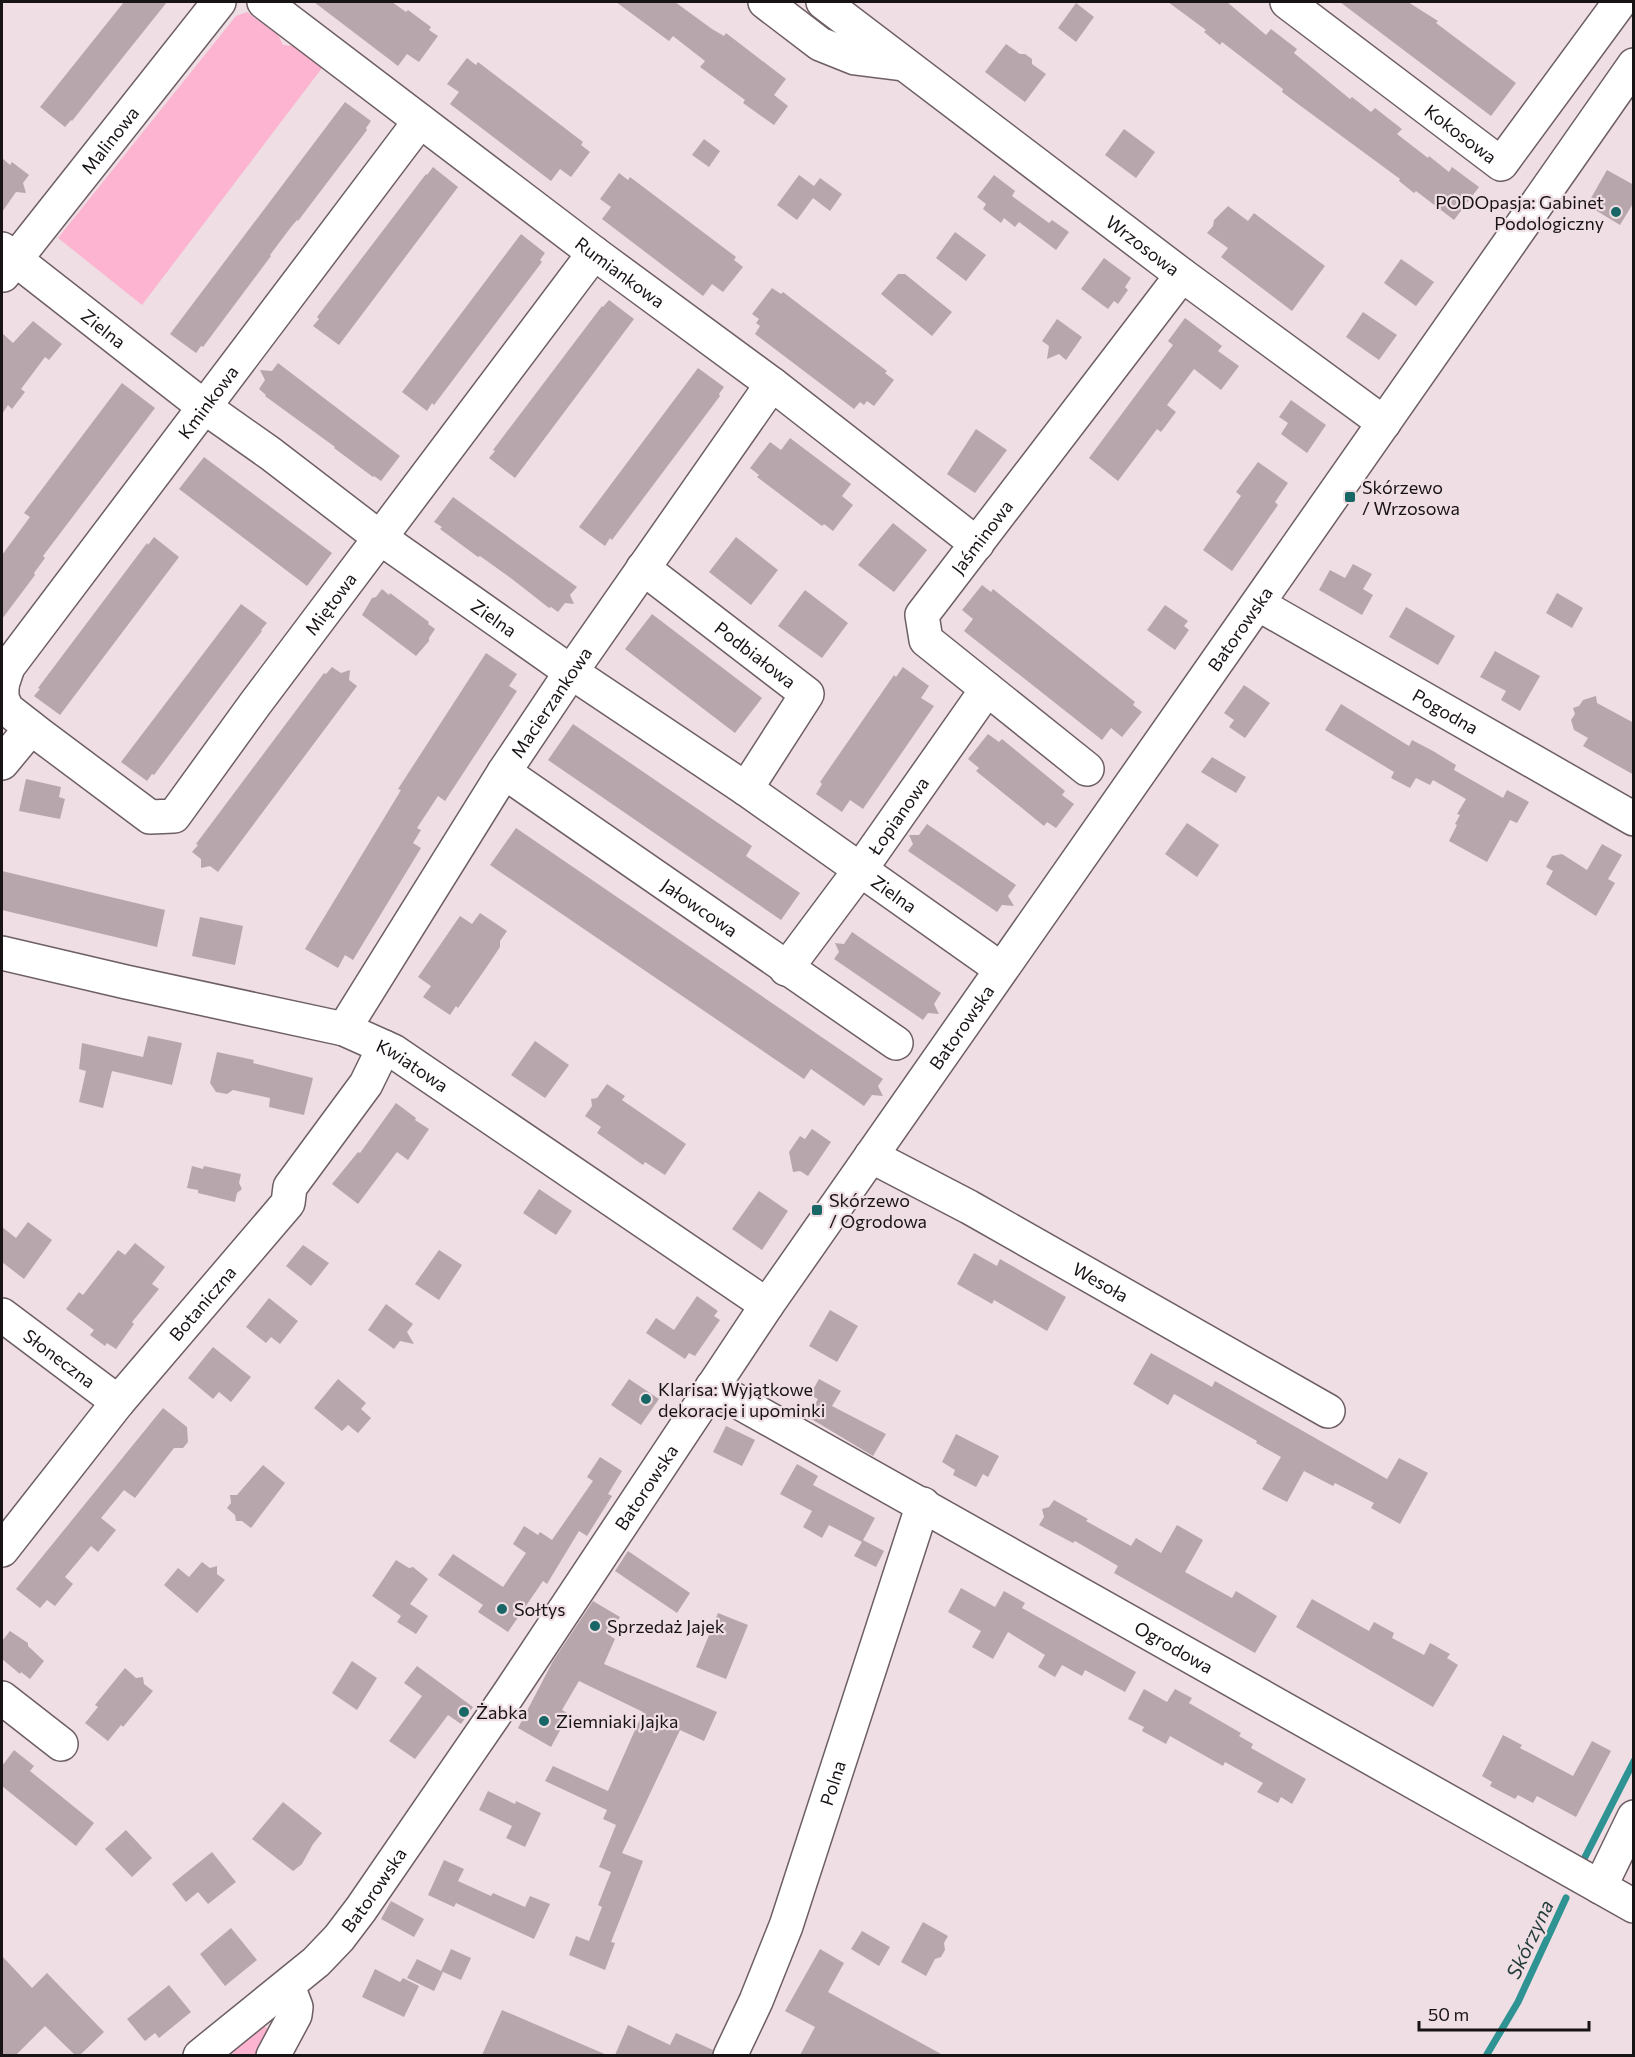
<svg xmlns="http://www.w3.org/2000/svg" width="1635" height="2057" viewBox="0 0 1635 2057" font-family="Commissioner,sans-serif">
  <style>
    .green { fill: #fcb4d0 }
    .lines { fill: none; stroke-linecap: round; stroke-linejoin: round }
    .stream { stroke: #2e9392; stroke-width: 7 }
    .building { fill: #b7a7ad }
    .minor-casing { stroke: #6d5f64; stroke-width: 36 }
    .minor { stroke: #fff; stroke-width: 33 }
    .poi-dot { fill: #186665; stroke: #efdee4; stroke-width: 2 }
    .labels { text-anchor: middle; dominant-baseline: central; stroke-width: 4.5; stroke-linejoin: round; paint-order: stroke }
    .street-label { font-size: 18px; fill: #181315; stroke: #efdee4 }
    .poi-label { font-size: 18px; fill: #181315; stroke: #efdee4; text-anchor: start }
    .water-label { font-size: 20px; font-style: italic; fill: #243c3b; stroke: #efdee4 }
  </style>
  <rect width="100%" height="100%" fill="#efdee4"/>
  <!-- green -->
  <path class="green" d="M247,12L278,35L283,45L293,46L322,68L142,305L58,238L236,16Z
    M262,2025L270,2030L265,2055H234L227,2048Z"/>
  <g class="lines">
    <!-- stream -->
    <path class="stream" d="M1583,1861L1634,1761
      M1486,2056L1518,2002L1566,1898"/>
  </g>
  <!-- building -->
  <path class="building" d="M124,2H167L72,121L71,120L65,127L40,107Z
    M314,2H392L406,12L408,10L431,27L429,30L438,36L419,62L407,54L398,66Z
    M616,2H675L712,29L724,36L726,33L786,79L774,95L788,106L774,125L743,103L745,100L700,67L705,61L673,36L669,41Z
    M1168,2H1227L1266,35L1271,29L1297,49L1294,53L1350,99L1352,97L1371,112L1375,108L1402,129L1397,134L1428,158L1429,156L1449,172L1452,167L1479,187L1454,220L1416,191L1414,193L1399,181L1400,179L1298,104L1282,92L1283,89L1222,42L1220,45L1204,32L1206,30Z
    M1340,2H1408L1438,21L1436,23L1516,83L1491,116Z
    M1076,3L1094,17L1076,42L1058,28Z
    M1006,44L1020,54H1025L1032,59V64L1046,74L1025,102L985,72Z
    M467,58L476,65L478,62L583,142L581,145L590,152L571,177L560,169L551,181L450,104L459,92L447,84Z
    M345,102L371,121L366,128L367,130L298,221L297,220L291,227L270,255L271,256L203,347L201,346L196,353L170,334Z
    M1124,129L1155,152L1136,178L1105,155Z
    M704,139L720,151L709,167L692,155Z
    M2,158L10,165L12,162L29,175L23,183L26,193L16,192L2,212Z
    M433,167L458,187L339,345L313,326L319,319L317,317L426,174L427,175Z
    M1607,170L1634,185V202L1620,225L1587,205Z
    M619,173L628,180L630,177L736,257L734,260L743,267L723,292L712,284L703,296L602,219L611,207L600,199Z
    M799,175L814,186L820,178L842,194L830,211L813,198L797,220L777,205Z
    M994,175L1015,191L1012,196L1049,223L1052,220L1069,232L1056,250L1019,222L1015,227L1004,218L1001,223L983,209L986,204L977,197Z
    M1228,206L1248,221L1254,213L1325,266L1292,311L1221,257L1228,248L1207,233L1213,226L1214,220Z
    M955,232L986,255L966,281L936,258Z
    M521,234L545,253L540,260L542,262L434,405L432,403L427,411L402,392Z
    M1104,258L1131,278L1125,287L1128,290L1118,304L1114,301L1108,309L1081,289Z
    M1401,259L1434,282L1416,306L1384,283Z
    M898,274H905L952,312L932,336L881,294Z
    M772,288L781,294L783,292L887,371L885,373L894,380L874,406L867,401L864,405L860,402L854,409L755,334L760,326L756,323L759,319L752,314Z
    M609,300L634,319L515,478L489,458L495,451L493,450L602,306L603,307Z
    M1363,312L1397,335L1379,360L1346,337Z
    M1185,318L1222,346L1218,351L1239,366L1221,390L1194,369L1167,405L1176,412L1161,432L1157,429L1118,481L1089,458L1173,345L1168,341Z
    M1057,319L1082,337L1066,360L1059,354L1047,359L1049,346L1042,341Z
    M33,321L62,344L49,360L45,357L21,389L25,392L12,409L8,405L2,414V333L13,343Z
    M278,363L400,456L381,481L374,476L373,477L334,448L335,447L265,396L266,395L259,389L265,380L260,370L272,371Z
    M698,368L724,387L719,394L720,396L612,540L610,538L605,546L579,527Z
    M122,383L155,408L43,556L45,558L34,573L35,575L2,619V555L30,517L24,513Z
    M1291,400L1326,425L1307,453L1281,434L1288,423L1279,417Z
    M976,429L1007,450L975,493L947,474Z
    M790,438L851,484L842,496L853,505L833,531L824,524L822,526L757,477L759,475L750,468L770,442L781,450Z
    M204,457L332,553L307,586L179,489Z
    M1258,462L1288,483L1275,502L1278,505L1232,571L1203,550L1241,496L1236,492Z
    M453,497L577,587L570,595L574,604L565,603L558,612L551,607L549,608L512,579L480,556L478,557L440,529L442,527L434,522Z
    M893,523L927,550L894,592L858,565Z
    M154,537L179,557L60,715L34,696L40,689L38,688L147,543L148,545Z
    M736,537L778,570L751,605L709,572Z
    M1353,564L1372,574L1363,589L1373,595L1362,615L1319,590L1330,570L1345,578Z
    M982,585L991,592L993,589L1135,702L1133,705L1142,712L1122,737L1111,728L1102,740L964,631L973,619L962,610Z
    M382,589L389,595L390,593L429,622L428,624L435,629L429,638V641L416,656L362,615L372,598L376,597Z
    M805,590L848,623L822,658L778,626Z
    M1557,593L1583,608L1572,628L1546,613Z
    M241,604L267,623L261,630L262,631L154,775L152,774L147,781L121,762Z
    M1165,605L1188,621L1184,626L1189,630L1175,650L1147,630Z
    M1406,607L1455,636L1438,665L1389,637Z
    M652,614L762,698L735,733L625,649Z
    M1495,651L1540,676L1520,711L1501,700L1506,691L1480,677Z
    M486,653L517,674L509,686L517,691L445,801L438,796L417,828L421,830L413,843L421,848L353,960L345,955L338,968L305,949L401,790L398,789Z
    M332,667L341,673L350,670L349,680L357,686L218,872L210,866L201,868V859L192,852L198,845L196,844L324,673L326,674Z
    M903,667L929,686L921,698L934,706L863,809L850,800L842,812L816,794L822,784L820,782L894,675L896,677Z
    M1244,685L1270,703L1245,738L1229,727L1234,720L1224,713Z
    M1596,696L1597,703L1634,723V775L1583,746L1588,738L1574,730L1571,720L1575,714L1573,708L1579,706L1583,700Z
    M1341,704L1409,746L1412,740L1433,751L1456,765L1454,770L1503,798L1507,790L1529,802L1517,823L1510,820L1487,862L1449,841L1457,825L1455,824L1460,815L1457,814L1466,799L1433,780L1430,785L1416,778L1410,788L1391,778L1394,772L1325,730Z
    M573,724L752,846L746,856L800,893L781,920L548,760Z
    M988,734L999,742L1002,739L1065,791L1062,795L1074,804L1056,828L1047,822L1044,826L976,771L979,768L968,759Z
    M1212,757L1246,777L1236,793L1201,772Z
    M26,779L61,787L59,797L65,799L60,819L19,811Z
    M1187,823L1219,845L1197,877L1165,854Z
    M927,824L1016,885L1008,896L1014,906L1002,905L997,912L908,851L913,844L909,835H919Z
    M516,828L883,1079L878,1086L883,1096L872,1095L864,1106L811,1069L804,1079L490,865Z
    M1602,844L1622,855L1608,879L1615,883L1596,916L1546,884L1553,871L1546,867L1552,856L1562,854L1587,870Z
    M2,871L165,910L157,947L2,910Z
    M480,913L507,931L500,941V947L486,968L458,1008L456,1006L450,1015L423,997L431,986L418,977L460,916L472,924Z
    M200,917L243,926L235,965L192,956Z
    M852,932L941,993L934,1004L939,1014L928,1013L923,1020L834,959L839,952L835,943L844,944Z
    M148,1036L182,1043L172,1085L112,1071L103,1108L79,1102L86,1071L79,1069L82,1043L143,1057Z
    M535,1041L569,1065L545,1098L511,1075Z
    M217,1052L254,1060L253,1063L313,1078L304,1115L269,1107L270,1098L233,1090L227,1094L216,1092L210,1083Z
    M607,1084L625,1096L622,1100L686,1144L665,1175L645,1162L643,1165L597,1133L601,1127L585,1116L592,1106L591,1099L597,1098Z
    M396,1103L416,1118L415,1120L429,1129L408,1160L397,1152L358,1204L332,1184L358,1152L360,1153Z
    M812,1129L831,1142L808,1176L800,1171L793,1172L789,1152L800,1136L805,1139Z
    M192,1166L203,1169L204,1166L241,1174L239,1183L242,1189L237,1193L235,1202L198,1193V1190L187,1188Z
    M539,1189L572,1211L556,1235L523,1213Z
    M759,1191L788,1211L762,1250L732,1229Z
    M28,1222L52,1240L24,1279L2,1262V1227L16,1238Z
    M135,1243L165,1267L152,1284L159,1289L132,1322L134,1324L116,1349L107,1343L105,1346L90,1335L94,1330L66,1309L79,1292L83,1295L118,1250L125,1255Z
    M303,1245L329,1263L311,1286L286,1266Z
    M439,1250L462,1265L439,1300L415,1284Z
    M974,1253L997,1266L1000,1259L1066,1297L1047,1331L994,1300L992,1304L957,1284Z
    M697,1296L718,1311L714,1316L720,1320L695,1356L689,1353L685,1359L646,1333L656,1318L674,1330Z
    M269,1298L298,1321L280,1344L271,1337L266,1343L246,1327Z
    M386,1304L413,1324L407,1332L414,1344L400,1341L394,1349L368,1330Z
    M830,1310L858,1326L837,1362L809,1346Z
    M213,1347L251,1377L231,1402L219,1392L213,1399L188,1378Z
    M1151,1353L1212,1387L1215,1381L1387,1479L1399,1458L1428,1473L1400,1524L1371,1508L1374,1503L1335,1483L1333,1486L1304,1471L1287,1502L1262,1489L1281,1457L1256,1443L1257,1441L1174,1394L1168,1405L1133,1384Z
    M338,1379L366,1403L361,1409L371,1418L358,1433L348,1425L342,1431L314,1408Z
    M629,1379L659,1399L641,1425L611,1405Z
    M819,1379L841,1391L832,1406L886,1434L873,1456L808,1417L818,1399L810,1395Z
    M163,1408L187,1427L188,1442L183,1448H174L135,1498L124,1490L101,1518L116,1530L98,1552L91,1546L65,1577L73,1584L55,1606L47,1600L40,1608L16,1589Z
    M726,1426L755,1440L742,1466L713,1452Z
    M956,1434L999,1456L988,1477L983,1474L976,1487L953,1475L955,1470L942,1462Z
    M600,1457L622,1471L608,1494L612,1496L587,1536L579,1531L547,1584L543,1581L508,1632L478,1612L483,1605L438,1575L453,1554L503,1587L526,1553L513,1544L524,1526L538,1535L540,1532L552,1540L593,1481L587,1477Z
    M797,1464L818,1476L813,1485L875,1518L862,1542L829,1525L822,1538L803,1527L812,1511L780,1494Z
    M263,1465L285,1483L251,1528L242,1521H236L235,1515L227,1508L231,1503L230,1495H237Z
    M1054,1500L1088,1519L1086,1521L1131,1546L1136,1538L1161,1553L1177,1525L1203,1540L1185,1572L1232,1598L1236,1591L1277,1616L1255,1653L1114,1573L1118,1566L1075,1541L1073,1543L1039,1525L1044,1517L1042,1509L1049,1507Z
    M863,1540L884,1551L876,1567L854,1556Z
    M628,1551L690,1593L677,1613L615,1571Z
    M396,1560L409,1568L413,1567L428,1579L410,1604L428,1616L416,1634L397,1622L401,1616L372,1596Z
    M202,1562L210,1568L217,1566V1574L225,1580L197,1613L164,1585L178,1568L189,1577Z
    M961,1588L995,1607L1004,1591L1025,1603L1022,1608L1136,1672L1125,1692L1085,1670L1082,1676L1062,1665L1055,1677L1038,1667L1045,1655L1008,1632L993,1659L972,1647L981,1631L948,1612Z
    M1312,1599L1369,1631L1374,1622L1394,1633L1392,1638L1424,1655L1430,1643L1450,1654L1447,1658L1458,1665L1433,1707L1296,1627Z
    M593,1601L620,1617L609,1635L615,1639L604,1664L717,1712L704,1741L680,1730L622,1853L643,1861L611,1942L615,1943L605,1970L569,1955L576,1936L589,1941L602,1907L598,1905L611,1872L599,1867L616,1825L603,1819L607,1810L545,1781L553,1766L608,1791L643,1712L579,1681L562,1710L569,1714L551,1747L518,1728L553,1661Z
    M718,1613L748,1625L726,1679L696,1667Z
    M10,1631L28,1643V1646L44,1661L30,1679L21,1672L20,1674L2,1659V1641Z
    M352,1661L377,1678L357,1710L332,1693Z
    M417,1666L473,1707L461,1724L448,1715L415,1759L389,1741L422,1696L404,1683Z
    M125,1668L136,1678L143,1677L144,1684L153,1691L123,1727L121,1725L108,1741L85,1723L98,1707L95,1705Z
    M1144,1689L1167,1702L1175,1689L1192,1698L1189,1703L1241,1733L1239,1736L1253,1744L1251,1748L1306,1779L1292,1804L1281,1797L1278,1803L1257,1792L1263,1783L1225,1762L1223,1766L1170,1736L1166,1744L1142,1731L1144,1727L1128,1719Z
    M1503,1735L1522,1745L1520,1748L1573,1776L1592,1741L1611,1751L1576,1817L1537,1796L1533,1803L1518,1795L1515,1799L1490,1786L1492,1782L1482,1776Z
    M14,1750L34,1766L30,1771L94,1823L76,1846L2,1786V1766Z
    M488,1791L515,1804L516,1801L541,1813L525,1847L506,1838L512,1826L479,1810Z
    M283,1802L322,1833L313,1844L302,1864L293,1871L252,1839Z
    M126,1830L152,1858L132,1877L105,1849Z
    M212,1852L236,1882L208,1904L198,1892L186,1902L172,1884Z
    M444,1860L464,1869L458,1881L491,1896L493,1893L525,1907L530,1896L550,1904L534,1939L456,1903L454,1907L428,1895Z
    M391,1901L424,1919L414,1937L381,1919Z
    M923,1922L948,1936L944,1943L945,1950L941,1957L935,1959L926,1976L901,1962Z
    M231,1928L257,1960L225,1986L200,1954Z
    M862,1931L890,1947L879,1966L851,1949Z
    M451,1949L471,1958L461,1980L441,1971Z
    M820,1949L844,1963L828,1992L943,2055H800L815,2027L785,2011Z
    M2,1956L32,1988L47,1973L104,2032L80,2055H75L45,2026L16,2055H2Z
    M417,1959L443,1972L434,1991L407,1978Z
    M375,1969L400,1982L403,1978L419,1986L404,2017L362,1997Z
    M169,1985L191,2012L159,2038L155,2033L145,2041L127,2019Z
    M502,2010L607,2055H482Z
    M628,2025L670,2045L676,2033L713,2050L712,2055H615Z"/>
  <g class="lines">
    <defs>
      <g id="minor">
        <path id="s1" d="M264,2L594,253L772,384L977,544"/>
        <path d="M765,2L820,44L855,58L903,64"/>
        <path id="s2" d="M823,2L1182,275L1384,423"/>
        <path id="s3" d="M1287,2L1501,164L1620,2"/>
        <path id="s4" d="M2,249L203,406L271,454L379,537L571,672L746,789L1001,969"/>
        <path id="s5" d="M3,275L219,2"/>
        <path id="s6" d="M643,568L807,694L746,789"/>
        <path id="s7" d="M1258,604L1634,819"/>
        <path id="s8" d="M2,685L8,667L420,121"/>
        <path id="s9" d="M2,687V698L7,709L39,734L150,817L174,816L255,704L594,253"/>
        <path d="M2,763L31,728"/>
        <path id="s10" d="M1087,769L926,640L922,615L1182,275"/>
        <path id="s11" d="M504,772L896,1043"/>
        <path id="s12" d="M2,953L126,982L344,1029L393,1051L767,1305"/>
        <path id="s13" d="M786,969L860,870L987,689"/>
        <path id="s14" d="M344,1029L504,772L571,672L772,384"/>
        <path id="s15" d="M871,1156L969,1207L1328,1411"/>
        <path id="s16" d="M2,1315L118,1402"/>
        <path id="s17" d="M712,1387L1634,1906"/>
        <path id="s18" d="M2,1550L118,1402L288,1203L290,1187L366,1084L384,1047"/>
        <path d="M2,1698L61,1744"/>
        <path d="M1600,1887L1634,1817"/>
        <path id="s19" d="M200,2056L316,1962L339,1938L361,1909L508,1695L767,1305L1634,65"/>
        <path d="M273,2056L295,2015L296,2007L288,1986"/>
        <path id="s20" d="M730,2056L756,2001L786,1926L923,1504"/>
      </g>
    </defs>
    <!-- minor casing -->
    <use href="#minor" class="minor-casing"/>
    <!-- minor -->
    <use href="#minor" class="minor"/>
  </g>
  <!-- markers -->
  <g class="poi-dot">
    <circle cx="1616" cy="212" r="6"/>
    <rect x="1344" y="491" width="12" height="12" rx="3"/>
    <rect x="811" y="1204" width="12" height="12" rx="3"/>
    <circle cx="646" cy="1399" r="6"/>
    <circle cx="502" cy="1609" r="6"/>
    <circle cx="595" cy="1626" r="6"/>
    <circle cx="464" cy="1712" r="6"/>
    <circle cx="544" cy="1721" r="6"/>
  </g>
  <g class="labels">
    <!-- street labels -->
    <g class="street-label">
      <text stroke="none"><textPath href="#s3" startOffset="218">Kokosowa</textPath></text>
      <text stroke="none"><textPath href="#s5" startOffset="172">Malinowa</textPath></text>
      <text stroke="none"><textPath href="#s2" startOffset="402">Wrzosowa</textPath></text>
      <text stroke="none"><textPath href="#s1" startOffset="447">Rumiankowa</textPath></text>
      <text stroke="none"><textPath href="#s4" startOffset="129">Zielna</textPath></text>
      <text stroke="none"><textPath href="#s8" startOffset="351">Kminkowa</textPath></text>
      <text stroke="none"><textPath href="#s10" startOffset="330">Jaśminowa</textPath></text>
      <text stroke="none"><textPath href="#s9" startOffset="490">Miętowa</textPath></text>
      <text stroke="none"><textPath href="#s4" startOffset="615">Zielna</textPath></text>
      <text stroke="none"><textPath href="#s19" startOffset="1772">Batorowska</textPath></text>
      <text stroke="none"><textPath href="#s6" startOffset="142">Podbiałowa</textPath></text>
      <text stroke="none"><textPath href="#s14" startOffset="387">Macierzankowa</textPath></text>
      <text stroke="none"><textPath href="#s7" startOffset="216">Pogodna</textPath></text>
      <text stroke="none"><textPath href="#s13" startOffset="190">Łopianowa</textPath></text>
      <text stroke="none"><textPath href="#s4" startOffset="1101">Zielna</textPath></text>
      <text stroke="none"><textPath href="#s11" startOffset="238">Jałowcowa</textPath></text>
      <text stroke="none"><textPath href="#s19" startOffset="1286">Batorowska</textPath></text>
      <text stroke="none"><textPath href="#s12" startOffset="428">Kwiatowa</textPath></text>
      <text stroke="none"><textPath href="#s15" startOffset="262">Wesoła</textPath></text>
      <text stroke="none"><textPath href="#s18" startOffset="318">Botaniczna</textPath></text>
      <text stroke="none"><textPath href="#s16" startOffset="72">Słoneczna</textPath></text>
      <text stroke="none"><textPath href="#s19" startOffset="728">Batorowska</textPath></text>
      <text stroke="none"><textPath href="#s17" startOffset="530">Ogrodowa</textPath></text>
      <text stroke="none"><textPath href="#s20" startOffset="292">Polna</textPath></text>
      <text stroke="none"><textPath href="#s19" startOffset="242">Batorowska</textPath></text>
    </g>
    <!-- poi labels -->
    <g class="poi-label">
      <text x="1604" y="202" text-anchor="end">PODOpasja: Gabinet<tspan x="1604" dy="21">Podologiczny</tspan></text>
      <text x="1362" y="487">Skórzewo<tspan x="1362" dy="21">/ Wrzosowa</tspan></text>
      <text x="829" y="1200">Skórzewo<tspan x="829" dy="21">/ Ogrodowa</tspan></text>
      <text x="658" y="1389">Klarisa: Wyjątkowe<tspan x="658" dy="21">dekoracje i upominki</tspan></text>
      <text x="514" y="1609">Sołtys</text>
      <text x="607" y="1626">Sprzedaż Jajek</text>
      <text x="476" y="1712">Żabka</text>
      <text x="556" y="1721">Ziemniaki Jajka</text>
    </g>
    <!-- water labels -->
    <g class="water-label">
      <text transform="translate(1529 1939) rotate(-65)">Skórzyna</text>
    </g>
  </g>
  <!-- border -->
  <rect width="1635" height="2057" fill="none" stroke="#181315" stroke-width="6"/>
  <!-- scale -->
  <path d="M1419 2021v9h170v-9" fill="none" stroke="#181315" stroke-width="3"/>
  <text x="1428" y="2021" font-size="18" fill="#181315" stroke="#efdee4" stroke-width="4.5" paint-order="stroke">50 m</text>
</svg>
